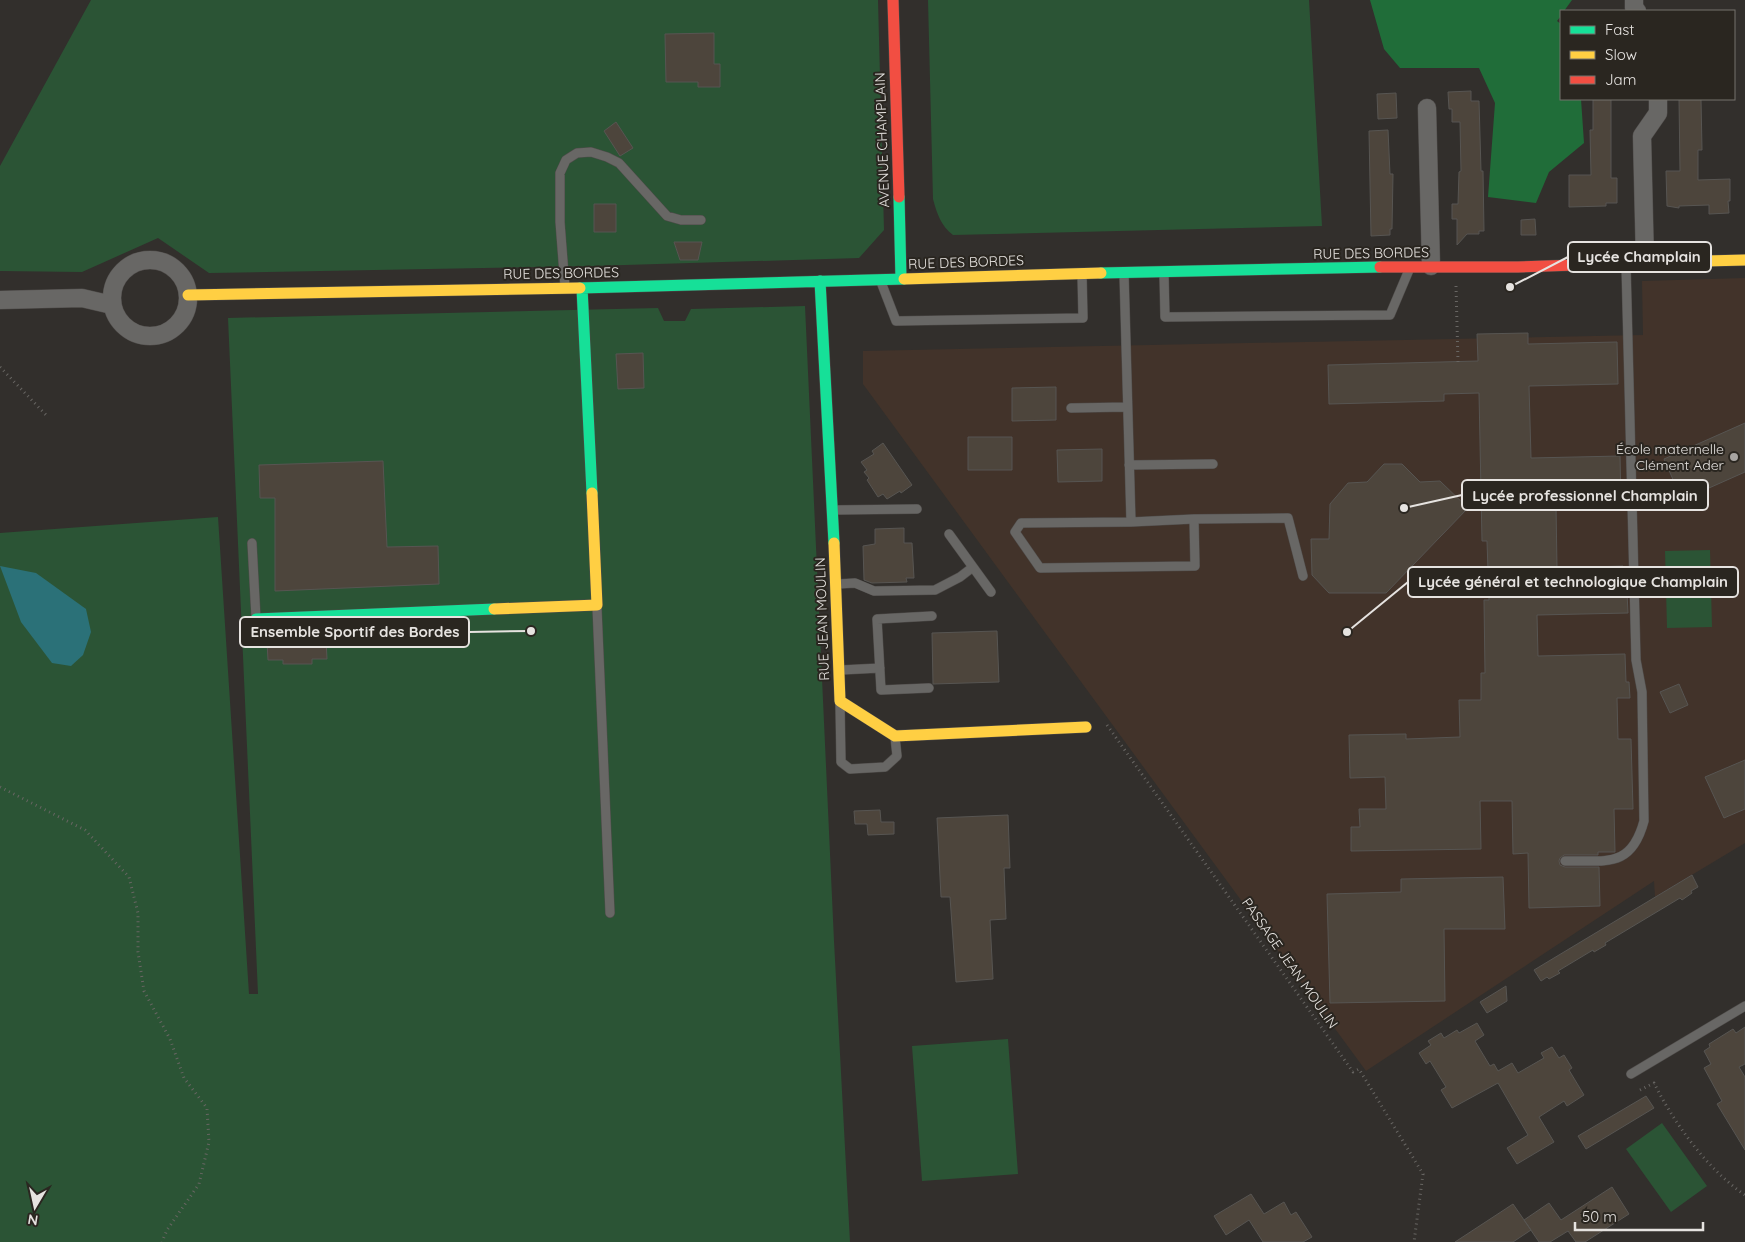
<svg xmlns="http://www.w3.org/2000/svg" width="1745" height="1242" viewBox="0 0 1745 1242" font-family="Quicksand,sans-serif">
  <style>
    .education { fill: #42332a }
    .green { fill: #2b5435 }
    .forest { fill: #206d39 }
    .water { fill: #2b7178 }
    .building { fill: #4d453c; stroke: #575552 }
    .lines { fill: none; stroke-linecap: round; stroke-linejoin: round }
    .lane-casing { stroke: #4f4c4a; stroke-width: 10 }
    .street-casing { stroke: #4f4c4a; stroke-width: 19 }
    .fast-casing { stroke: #4f4c4a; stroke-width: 12 }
    .slow-casing { stroke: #4f4c4a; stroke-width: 12 }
    .jam-casing { stroke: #4f4c4a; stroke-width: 12 }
    .path { stroke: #686663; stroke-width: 3; stroke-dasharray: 1 4; stroke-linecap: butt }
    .lane { stroke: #686765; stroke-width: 9 }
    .street { stroke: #686765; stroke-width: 18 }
    .fast { stroke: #16e098; stroke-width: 11 }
    .slow { stroke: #ffcf43; stroke-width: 11 }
    .jam { stroke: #f24e42; stroke-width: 11 }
    .poi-dot { fill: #a7a4a1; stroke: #2a2620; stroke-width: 2 }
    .labels { text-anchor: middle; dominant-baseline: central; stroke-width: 4; stroke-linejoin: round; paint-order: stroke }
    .street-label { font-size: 14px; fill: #e6e3e0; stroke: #2a2620 }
    .poi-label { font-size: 14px; fill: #e6e3e0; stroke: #2a2620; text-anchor: end }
    .leader { fill: none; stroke: #e6e3e0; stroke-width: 2 }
    .callout-dot { fill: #e6e3e0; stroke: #2a2620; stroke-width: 2 }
    .callout { fill: #2a2620; stroke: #e6e3e0; stroke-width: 2 }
    .callout-label { font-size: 15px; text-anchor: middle; font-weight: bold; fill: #e6e3e0 }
  </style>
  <rect width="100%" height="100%" fill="#322f2c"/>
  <!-- education -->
  <path class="education" d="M1745,278V843L1655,897L1654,881L1366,1071L863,384V351L1643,335L1642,281Z"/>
  <!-- green -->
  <path class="green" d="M91,0H878L884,230L859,258L592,266L209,273L158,238L82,272L0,271V166Z
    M928,0H1309L1322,226L953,235C941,226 937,214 933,199Z
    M805,306L834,941L850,1242H0V533L218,517L249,994H258L228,318L658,308L664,321H685L691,309Z
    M1710,550L1712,627L1667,628L1665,551Z
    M1008,1039L1018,1174L922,1181L912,1046Z
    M1662,1123L1707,1186L1671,1212L1626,1149Z"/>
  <!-- forest -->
  <path class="forest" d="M1370,0H1572L1564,11H1561V16L1557,21L1561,24V99H1581L1584,143L1549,172L1536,203L1488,197L1495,103L1479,68H1400L1384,49Z"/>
  <!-- water -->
  <path class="water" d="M0,566L36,573L86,609L91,632L83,655L71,666L52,663L21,622Z"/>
  <!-- building -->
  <path class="building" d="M714,33V64H720V87H698V82H666L665,34Z
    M1471,91V101H1479L1481,171H1483L1484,231H1479V234H1467L1457,245V219H1452V204H1458L1459,172L1461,171L1460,122H1452V109H1449L1448,92Z
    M1396,93L1397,118L1378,119L1377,94Z
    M1593,99H1611V178H1617V203H1606V206L1569,207V175H1591L1590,130H1593Z
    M1679,99H1701L1702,150H1698V180L1730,179V201H1728L1729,213L1709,214V205L1679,206V208L1667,206L1666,171H1680Z
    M616,122L633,148L620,156L604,131Z
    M1388,130L1390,174H1393L1392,229H1390V235L1371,236L1369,131Z
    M594,204H616V232H594Z
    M1535,219L1536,235H1521V220Z
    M674,242H702L698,260H680Z
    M1528,333V344L1617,342L1618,384L1529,386L1531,458L1620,456L1621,504L1556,505L1557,568L1623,566V593H1627L1628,613L1537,615L1538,656L1625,654L1626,682H1629L1630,698H1617L1618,739H1631L1633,809H1614L1615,852H1598V855H1564L1560,858L1559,861L1560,865L1565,867H1599L1600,906L1529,908L1528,853L1513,854L1512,801H1480L1481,849L1351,851V827H1360L1359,809H1386L1385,777L1350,778L1349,735L1406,734V739L1460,737L1459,700H1481V673H1485L1484,600H1489L1487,541H1482L1479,393L1444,394V401L1329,404L1328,365L1478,361L1477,334Z
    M643,353L644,388L618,389L616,354Z
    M1056,387V420L1012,421V388Z
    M1745,423V472L1682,500L1664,459Z
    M968,437H1012V470H968Z
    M883,443L912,485L901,493L900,491L887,499L883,494L878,497L867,480L869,478L864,472L867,470L861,462L874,454L872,451Z
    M1102,449V481L1058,482L1057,450Z
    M383,461L387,547L438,546L439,584L275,591V498H260L259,465Z
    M1384,464H1402L1420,482L1440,481L1468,508L1386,593H1329L1312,575L1311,539H1329L1330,504L1348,483L1367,482Z
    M904,528V543H912L914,578H906L907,582L872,583L864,580L863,546L875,544V529Z
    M997,631L999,682L933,684L932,633Z
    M311,635V640H326L327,659H312V664H283V660H268L267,642H282V636Z
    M1679,684L1688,705L1670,713L1660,692Z
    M1745,760V809L1724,818L1705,777Z
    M880,810L881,822H894V834L868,835L867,824H855L854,811Z
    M1008,815L1010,868H1004L1006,919L990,920L993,979L956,982L950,897H941L937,818Z
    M1692,875L1698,887L1691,891L1692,893L1682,900L1680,898L1605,943L1606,945L1594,952L1593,950L1558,971L1560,973L1549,979L1547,977L1541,981L1534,970Z
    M1503,877L1505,929H1444L1445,1001L1330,1003L1327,894L1401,892V879Z
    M1506,986L1507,1001L1487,1013L1480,1002Z
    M1477,1023L1484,1035L1475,1041L1490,1066L1494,1064L1498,1071L1512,1063L1518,1073L1544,1058L1541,1053L1552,1047L1559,1058L1564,1055L1572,1068L1569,1070L1584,1095L1567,1106L1564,1101L1539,1117L1554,1142L1517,1164L1507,1148L1528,1135L1498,1083L1452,1108L1441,1090L1446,1087L1430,1061L1426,1064L1419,1053L1431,1045L1428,1041L1441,1033L1444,1038L1457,1030L1459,1033Z
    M1745,1027V1064L1739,1067L1745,1077V1150L1717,1104L1722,1101L1704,1068L1711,1064L1704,1051L1710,1047L1709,1044L1733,1029L1736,1033Z
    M1646,1096L1654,1108L1586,1149L1578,1136Z
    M1612,1187L1629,1214L1585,1242H1576L1568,1231L1550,1242H1539L1524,1220L1549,1203L1561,1220Z
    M1251,1194L1264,1214L1284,1202L1291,1215L1296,1212L1312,1237L1303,1242H1263L1249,1220L1226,1235L1214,1216Z
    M1513,1204L1531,1230L1513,1242H1455Z"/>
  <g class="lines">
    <defs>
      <path id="lane" d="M1124,273L1131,522L1021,523L1015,532L1040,568L1195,566L1194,519L1131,522
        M1164,274L1165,317L1390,315L1409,270
        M881,282L896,321L1083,318L1082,274
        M565,287L560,222V173L566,160L577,153L591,152L607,157L619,163L667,216L681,220H701
        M1071,408L1127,407
        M1129,465L1213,464
        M834,510L917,509
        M1194,519L1288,518L1303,576
        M949,534L991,592
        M252,543L256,618
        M838,584L855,583L874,591L935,590L960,577L973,567
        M597,608L610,913
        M841,670L880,668
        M929,688L881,690L877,619L932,616
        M840,704L841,762L850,769L885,767L897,756L895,737
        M1565,861C1606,860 1631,869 1644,821L1642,692L1636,660L1626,265
        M1631,1074L1745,1006"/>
      <path id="street" d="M1634,0V8L1637,11
        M1427,108L1431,266
        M112 298a38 38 0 1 1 76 0a38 38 0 1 1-76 0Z
        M1645,262L1642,136L1658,113V99
        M0,300L82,298L112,305"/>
      <path id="fast" d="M899,197L901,279
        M1101,273L1380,267
        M820,281L834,543
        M580,288L904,279
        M582,288L592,493
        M256,619L494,609"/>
      <path id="slow" d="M1666,262L1745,260
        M904,279L1101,273
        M188,295L580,288
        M834,543L840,701L895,736L1086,727
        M494,609L597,605L592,493"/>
      <path id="jam" d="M893,0L899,197
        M1380,267H1518L1666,262"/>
    </defs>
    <!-- lane casing -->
    <use href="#lane" class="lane-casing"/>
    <!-- street casing -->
    <use href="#street" class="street-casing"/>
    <!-- fast casing -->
    <use href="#fast" class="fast-casing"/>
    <!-- slow casing -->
    <use href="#slow" class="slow-casing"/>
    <!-- jam casing -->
    <use href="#jam" class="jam-casing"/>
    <!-- path -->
    <path class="path" d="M1456,286L1458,362
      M0,367L48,417
      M1107,725L1353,1072L1359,1069L1423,1174L1414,1242
      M0,787L85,830L129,877L138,913V952L144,991L170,1039L184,1078L207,1108L209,1142L199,1184L167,1230L162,1242
      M1640,1090L1654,1083C1674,1123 1707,1169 1745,1195"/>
    <!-- lane -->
    <use href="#lane" class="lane"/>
    <!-- street -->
    <use href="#street" class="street"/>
    <!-- fast -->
    <use href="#fast" class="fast"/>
    <!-- slow -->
    <use href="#slow" class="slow"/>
    <!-- jam -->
    <use href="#jam" class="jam"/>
  </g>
  <!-- markers -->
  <circle class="poi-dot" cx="1734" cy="457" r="5"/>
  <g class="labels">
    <!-- street labels -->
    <g class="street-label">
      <text transform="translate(882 140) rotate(-92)">AVENUE CHAMPLAIN</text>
      <text transform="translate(1371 253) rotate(-1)">RUE DES BORDES</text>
      <text transform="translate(966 262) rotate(-2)">RUE DES BORDES</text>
      <text transform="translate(561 273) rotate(-1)">RUE DES BORDES</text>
      <text transform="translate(822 619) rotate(-92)">RUE JEAN MOULIN</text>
      <text transform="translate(1290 963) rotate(55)">PASSAGE JEAN MOULIN</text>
    </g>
    <!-- poi labels -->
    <g class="poi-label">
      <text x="1724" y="449">École maternelle<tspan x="1724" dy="16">Clément Ader</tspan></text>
    </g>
  </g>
  <!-- callouts -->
  <path class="leader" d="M1510 287L1568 257M1404 508L1462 495M1347 632L1408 582M531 631L469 632"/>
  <g class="callout-dot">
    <circle cx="1510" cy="287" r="5"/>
    <circle cx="1404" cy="508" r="5"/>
    <circle cx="1347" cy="632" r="5"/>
    <circle cx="531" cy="631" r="5"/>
  </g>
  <g class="callout">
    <rect x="1568" y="242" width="143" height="30" rx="5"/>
    <rect x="1462" y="480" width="246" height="30" rx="5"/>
    <rect x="1408" y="567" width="330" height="30" rx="5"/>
    <rect x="240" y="617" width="229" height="30" rx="5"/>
  </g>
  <g class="callout-label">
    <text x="1639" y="262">Lycée Champlain</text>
    <text x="1585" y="501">Lycée professionnel Champlain</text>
    <text x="1573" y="587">Lycée général et technologique Champlain</text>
    <text x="355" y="637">Ensemble Sportif des Bordes</text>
  </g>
  <!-- legend -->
  <rect x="1560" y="10" width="175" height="90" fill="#2a2620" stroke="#75726d"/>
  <rect x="1570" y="26" width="25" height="8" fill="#16e098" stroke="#75726d"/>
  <text x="1605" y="35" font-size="15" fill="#e6e3e0">Fast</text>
  <rect x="1570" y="51" width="25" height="8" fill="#ffcf43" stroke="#75726d"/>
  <text x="1605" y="60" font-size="15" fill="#e6e3e0">Slow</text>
  <rect x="1570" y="76" width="25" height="8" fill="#f24e42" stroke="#75726d"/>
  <text x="1605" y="85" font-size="15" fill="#e6e3e0">Jam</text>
  <!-- north arrow -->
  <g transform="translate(35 1207) rotate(189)" stroke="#2a2620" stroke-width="4" paint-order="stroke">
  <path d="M0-4L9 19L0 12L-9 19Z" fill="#e6e3e0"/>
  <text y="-8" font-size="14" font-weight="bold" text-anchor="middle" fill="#e6e3e0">N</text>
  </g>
  <!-- scale -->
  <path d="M1575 1222v8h128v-8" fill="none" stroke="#e6e3e0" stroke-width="2.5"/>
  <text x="1582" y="1222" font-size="15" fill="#e6e3e0" stroke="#2a2620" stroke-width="4" paint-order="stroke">50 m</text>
</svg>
